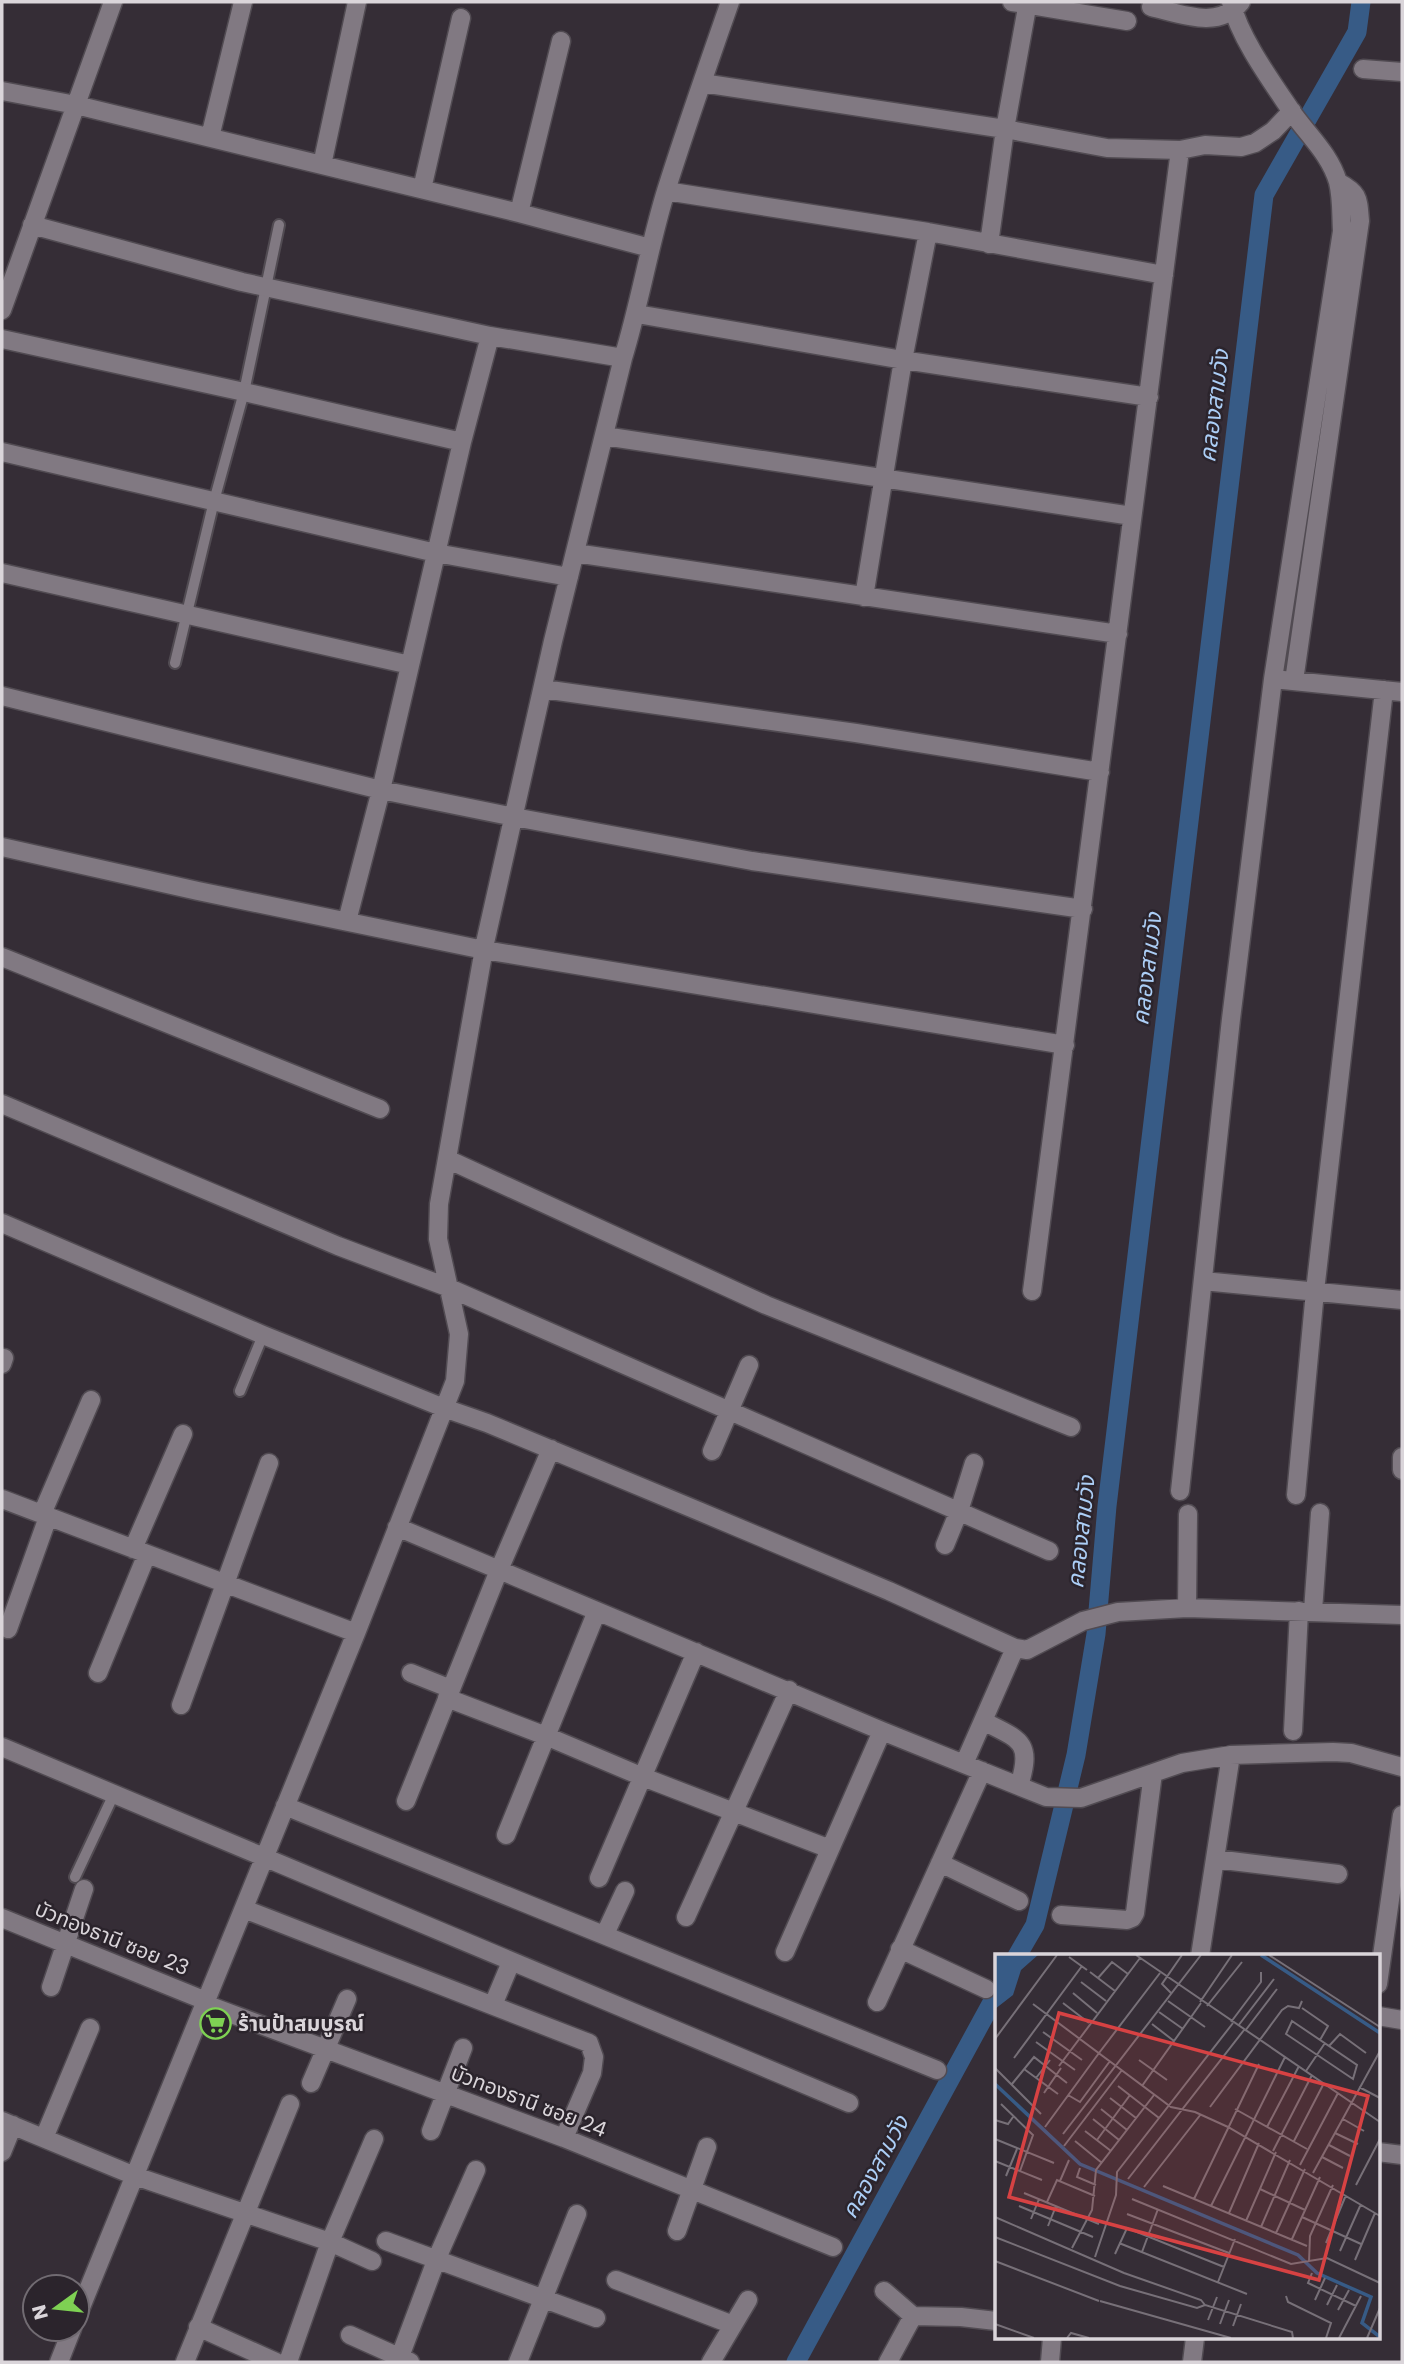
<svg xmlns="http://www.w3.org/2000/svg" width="1404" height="2364" viewBox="0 0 1404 2364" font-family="Poppins,'Noto Sans Thai',sans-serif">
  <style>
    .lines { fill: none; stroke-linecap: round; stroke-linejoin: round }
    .canal { stroke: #375b86; stroke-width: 19 }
    .lane-casing { stroke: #514b52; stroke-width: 14 }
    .street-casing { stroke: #514b52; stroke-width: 21 }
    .lane { stroke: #817982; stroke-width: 10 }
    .street { stroke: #817982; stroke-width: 18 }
    .labels { text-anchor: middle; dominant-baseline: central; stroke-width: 5; stroke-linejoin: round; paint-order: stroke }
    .street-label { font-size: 21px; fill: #dad5da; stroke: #2b242c }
    .poi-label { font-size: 21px; font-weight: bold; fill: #dad5da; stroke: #2b242c; text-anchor: start }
    .water-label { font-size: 23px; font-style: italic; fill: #accef6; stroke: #2b242c }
    .inset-river { fill: none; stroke: #375b86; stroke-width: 3.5 }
    .inset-road { fill: none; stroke: #777078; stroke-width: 2 }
    .view { fill: #d74243; fill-opacity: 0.15; stroke: #d74243; stroke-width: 3.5 }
    .inset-edge { fill: none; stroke: #dad5da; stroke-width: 3.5 }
  </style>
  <rect width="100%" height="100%" fill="#352d36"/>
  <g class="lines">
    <!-- canal -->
    <path class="canal" d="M1017,1956L1035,1925L1076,1755L1096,1634L1107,1506L1264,195L1357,32L1361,2
      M796,2362L996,1995"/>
    <defs>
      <path id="lane" d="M175,663L214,501L244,392L279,225
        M240,1391L263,1335
        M75,1877L114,1794"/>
      <path id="street" d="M1012,2L1127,21
        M1151,7C1182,14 1218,30 1241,2
        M1363,69L1402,72
        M702,83L1005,129L1107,148L1180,150L1205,145L1241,147L1255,143L1273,131L1292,111
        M2,91L76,105L519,213L650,248
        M210,137L243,2
        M322,165L357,2
        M422,189L461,18
        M666,191L928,232L1164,275
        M519,213L561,41
        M32,225L242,282L490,336L623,358
        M989,244L1005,129L1028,2
        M2,310L113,2
        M637,314L903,360L1149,397
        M2,339L244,392L462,442
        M604,436L1132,516
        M2,452L436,553L569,577
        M575,553L1118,634
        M2,573L410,665
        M864,597L903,360L928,232
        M1283,680L1402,692
        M1294,681L1360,221C1358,198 1359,193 1338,182
        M543,689L856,733L1100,772
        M2,696L381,790L514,817L752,861L1083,909
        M2,847L198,891L484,950L1065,1045
        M347,921L381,790L462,442L490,336
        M2,957L380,1109
        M2,1104L338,1246L447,1287L1049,1551
        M447,1159L766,1305L1071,1427
        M2,1223L263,1335L444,1408L487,1423L701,1512L889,1591L1015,1648L1027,1650L1083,1621L1118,1612L1187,1608L1402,1615
        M1203,1281L1402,1300
        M1032,1291L1180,150
        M2,1364L4,1358
        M712,1451L749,1365
        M1402,1457V1470
        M1180,1491L1231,1019L1273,679L1342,231C1341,215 1342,198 1338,182C1330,155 1310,137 1294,115C1272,82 1240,39 1231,2
        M1296,1495L1315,1291L1384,690
        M2,1499L356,1633
        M42,1514L91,1400
        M397,1527L882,1731L1046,1797L1081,1798L1182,1763L1231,1755L1333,1752L1351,1753L1402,1767
        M945,1545L959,1511L974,1463
        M133,1549L183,1434
        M1187,1608L1188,1514
        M1313,1611L1320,1513
        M8,1629L48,1517
        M98,1673L147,1554
        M411,1673L451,1689
        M447,1698L546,1736L643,1777L830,1849
        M181,1705L269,1463
        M983,1721C1020,1740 1033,1741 1019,1786
        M1293,1731L1299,1611
        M2,1747L849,2103
        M964,1764L1015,1648
        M406,1801L499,1570L551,1449
        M285,1806L937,2070
        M506,1835L597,1611
        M1215,1859L1338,1874
        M940,1863L1019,1901
        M599,1878L696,1652
        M244,1909L589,2043L594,2057L592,2073L564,2138
        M1061,1915L1127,1920L1132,1918L1135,1913L1153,1773
        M686,1917L789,1690
        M2,1918L206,2001
        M605,1934L625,1891
        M900,1949L986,1989
        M785,1952L882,1731
        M1200,1956L1231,1755
        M1378,1984L1402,1815
        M51,1987L84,1889
        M877,2002L982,1771
        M205,2004L564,2138L833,2247
        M493,2005L511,1962
        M1378,2016L1402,2020
        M311,2083L347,1999
        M2,2121L135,2176L330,2242L372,2261
        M431,2131L463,2048
        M44,2138L90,2028
        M2,2152L13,2125
        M1378,2152L1402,2155
        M677,2231L707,2147
        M386,2241L596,2318
        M616,2280L733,2325
        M884,2291L913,2316
        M77,2317L356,1633L455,1381L459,1334L438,1239L439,1204L485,943L553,641L623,358C640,303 649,246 666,191C686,127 708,65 730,2
        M198,2327L276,2362
        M350,2335L410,2362
        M59,2362L72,2329
        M185,2362L290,2104
        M288,2362L330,2242L374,2139
        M398,2362L437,2258L476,2170
        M518,2362L577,2214
        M711,2362L748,2300
        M888,2362L913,2316L961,2317L996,2321
        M1050,2362L1052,2338
        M1192,2362L1195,2338"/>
    </defs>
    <!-- lane casing -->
    <use href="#lane" class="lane-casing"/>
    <!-- street casing -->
    <use href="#street" class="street-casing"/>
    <!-- lane -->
    <use href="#lane" class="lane"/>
    <!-- street -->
    <use href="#street" class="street"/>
  </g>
  <!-- icons -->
  <defs>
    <symbol id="supermarket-ring" viewBox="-11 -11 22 22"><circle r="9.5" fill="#2b242c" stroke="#7ed153" stroke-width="1.5"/><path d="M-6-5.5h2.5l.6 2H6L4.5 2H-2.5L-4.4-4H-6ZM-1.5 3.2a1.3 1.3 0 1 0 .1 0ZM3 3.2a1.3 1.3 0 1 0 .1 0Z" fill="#7ed153"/></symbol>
  </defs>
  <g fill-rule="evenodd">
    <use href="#supermarket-ring" x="198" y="2006" width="35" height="35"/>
  </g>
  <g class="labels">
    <!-- street labels -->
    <g class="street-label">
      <text transform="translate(112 1938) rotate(22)">บัวทองธานี ซอย 23</text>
      <text transform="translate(529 2101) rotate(21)">บัวทองธานี ซอย 24</text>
    </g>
    <!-- poi labels -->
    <g class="poi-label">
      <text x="238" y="2023">ร้านป้าสมบูรณ์</text>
    </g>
    <!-- water labels -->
    <g class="water-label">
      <text transform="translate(1214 406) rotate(-83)">คลองสามวัง</text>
      <text transform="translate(1147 969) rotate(-83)">คลองสามวัง</text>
      <text transform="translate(1081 1532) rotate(-84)">คลองสามวัง</text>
      <text transform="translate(875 2167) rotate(-61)">คลองสามวัง</text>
    </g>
  </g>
  <!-- overview -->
  <g transform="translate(995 1954)">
    <rect width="385" height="385" fill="#352d36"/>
    <path d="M0,1H43L26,16L18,41L0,55Z" fill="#375b86"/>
    <path class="inset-river" d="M266,1L385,79M0,130L85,210L303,301L322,319L376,343L367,369L385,383"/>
    <path class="inset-road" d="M141,1L385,168M274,1L385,73M74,3L92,16M95,18L120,37M103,24L117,8L133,20M86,28L111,47M78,39L102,59M176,39L167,30L187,1M173,47L210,73M205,48L237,1M68,49L94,69M38,50L176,153L200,158L233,173L385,262M212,52L247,8M307,54L333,72L325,86M164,58L188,75M297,67L362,111L358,125L291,80ZM236,68L266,28V18M157,70L179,87M243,72L279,25M250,77L282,35M48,78L87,106M0,85L62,1M41,88L80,116M334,92L345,80L371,99M104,99L165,19M19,104L87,12M144,106L172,126M64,112L145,4M0,114L46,160M29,115L63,140M311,117L330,89M41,124L55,106M17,130L39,103L72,129M123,132L164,164M147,132L206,49M364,133L385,144M49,139L66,114M73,141L85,148L115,107M115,144L141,164M6,150L38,181L25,217M215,153L287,56L293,52L304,54L307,47M106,155L132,176M240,155L312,195M98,165L124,186M348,165L369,177M0,166L13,170L18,163M50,173L104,99M272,173L304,112M90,177L116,197M340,179L363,190M68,180L206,1M0,185L59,209M102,186L135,141M80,187L107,209M299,187L329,129M334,191L355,202M69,192L127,116M278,197L317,121M327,203L348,214M0,207L47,226M305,211L343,139M85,214L82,223L101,231M318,219L385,97M11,222L22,195M133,225L249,76M65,227L74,206M361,231L385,185M168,232L312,292M149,233L206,160M265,235L310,256M29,239L104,270M137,245L296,310L332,304L385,329M199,245L264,110M52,248L62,226L100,242M24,252L98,283M216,252L290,103M234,259L264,189M132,260L234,299M0,263L129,319L206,346L210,351L297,378L298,384M307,263L366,290M36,265L44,245M251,267L281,198M53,272L61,252M266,273L295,206M281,279L310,215M0,283L125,332L202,354L210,351M297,285L325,223M124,289L252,340M331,289L351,241M77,294L97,256L101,216L159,141M345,297L366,250M147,298L163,255M120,300L132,274L229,313M100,303L121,241L122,218L238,69M360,306L380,259M0,307L104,347M314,308L315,282L338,231M317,319L313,329L361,352M223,328L240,285M291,342L293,348L336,369L331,384M320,346L330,324M105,347L236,384M332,351L342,331M343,356L354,336M213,366L222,343M0,370L39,384M225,370L234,346M238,372L246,350M72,384L76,379L94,384M344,384L366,342M372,384L385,354"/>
    <path class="view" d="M64,59L373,142L324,326L14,243Z"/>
    <rect width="385" height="385" class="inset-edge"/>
  </g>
  <!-- border -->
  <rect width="1404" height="2364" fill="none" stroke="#dad5da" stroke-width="7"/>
  <!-- north arrow -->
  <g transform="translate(56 2308) rotate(255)"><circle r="33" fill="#2b242c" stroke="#716b72" stroke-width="2"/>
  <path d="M0-5L12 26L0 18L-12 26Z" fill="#7ed153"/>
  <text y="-10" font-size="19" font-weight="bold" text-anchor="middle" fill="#dad5da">N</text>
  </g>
</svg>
